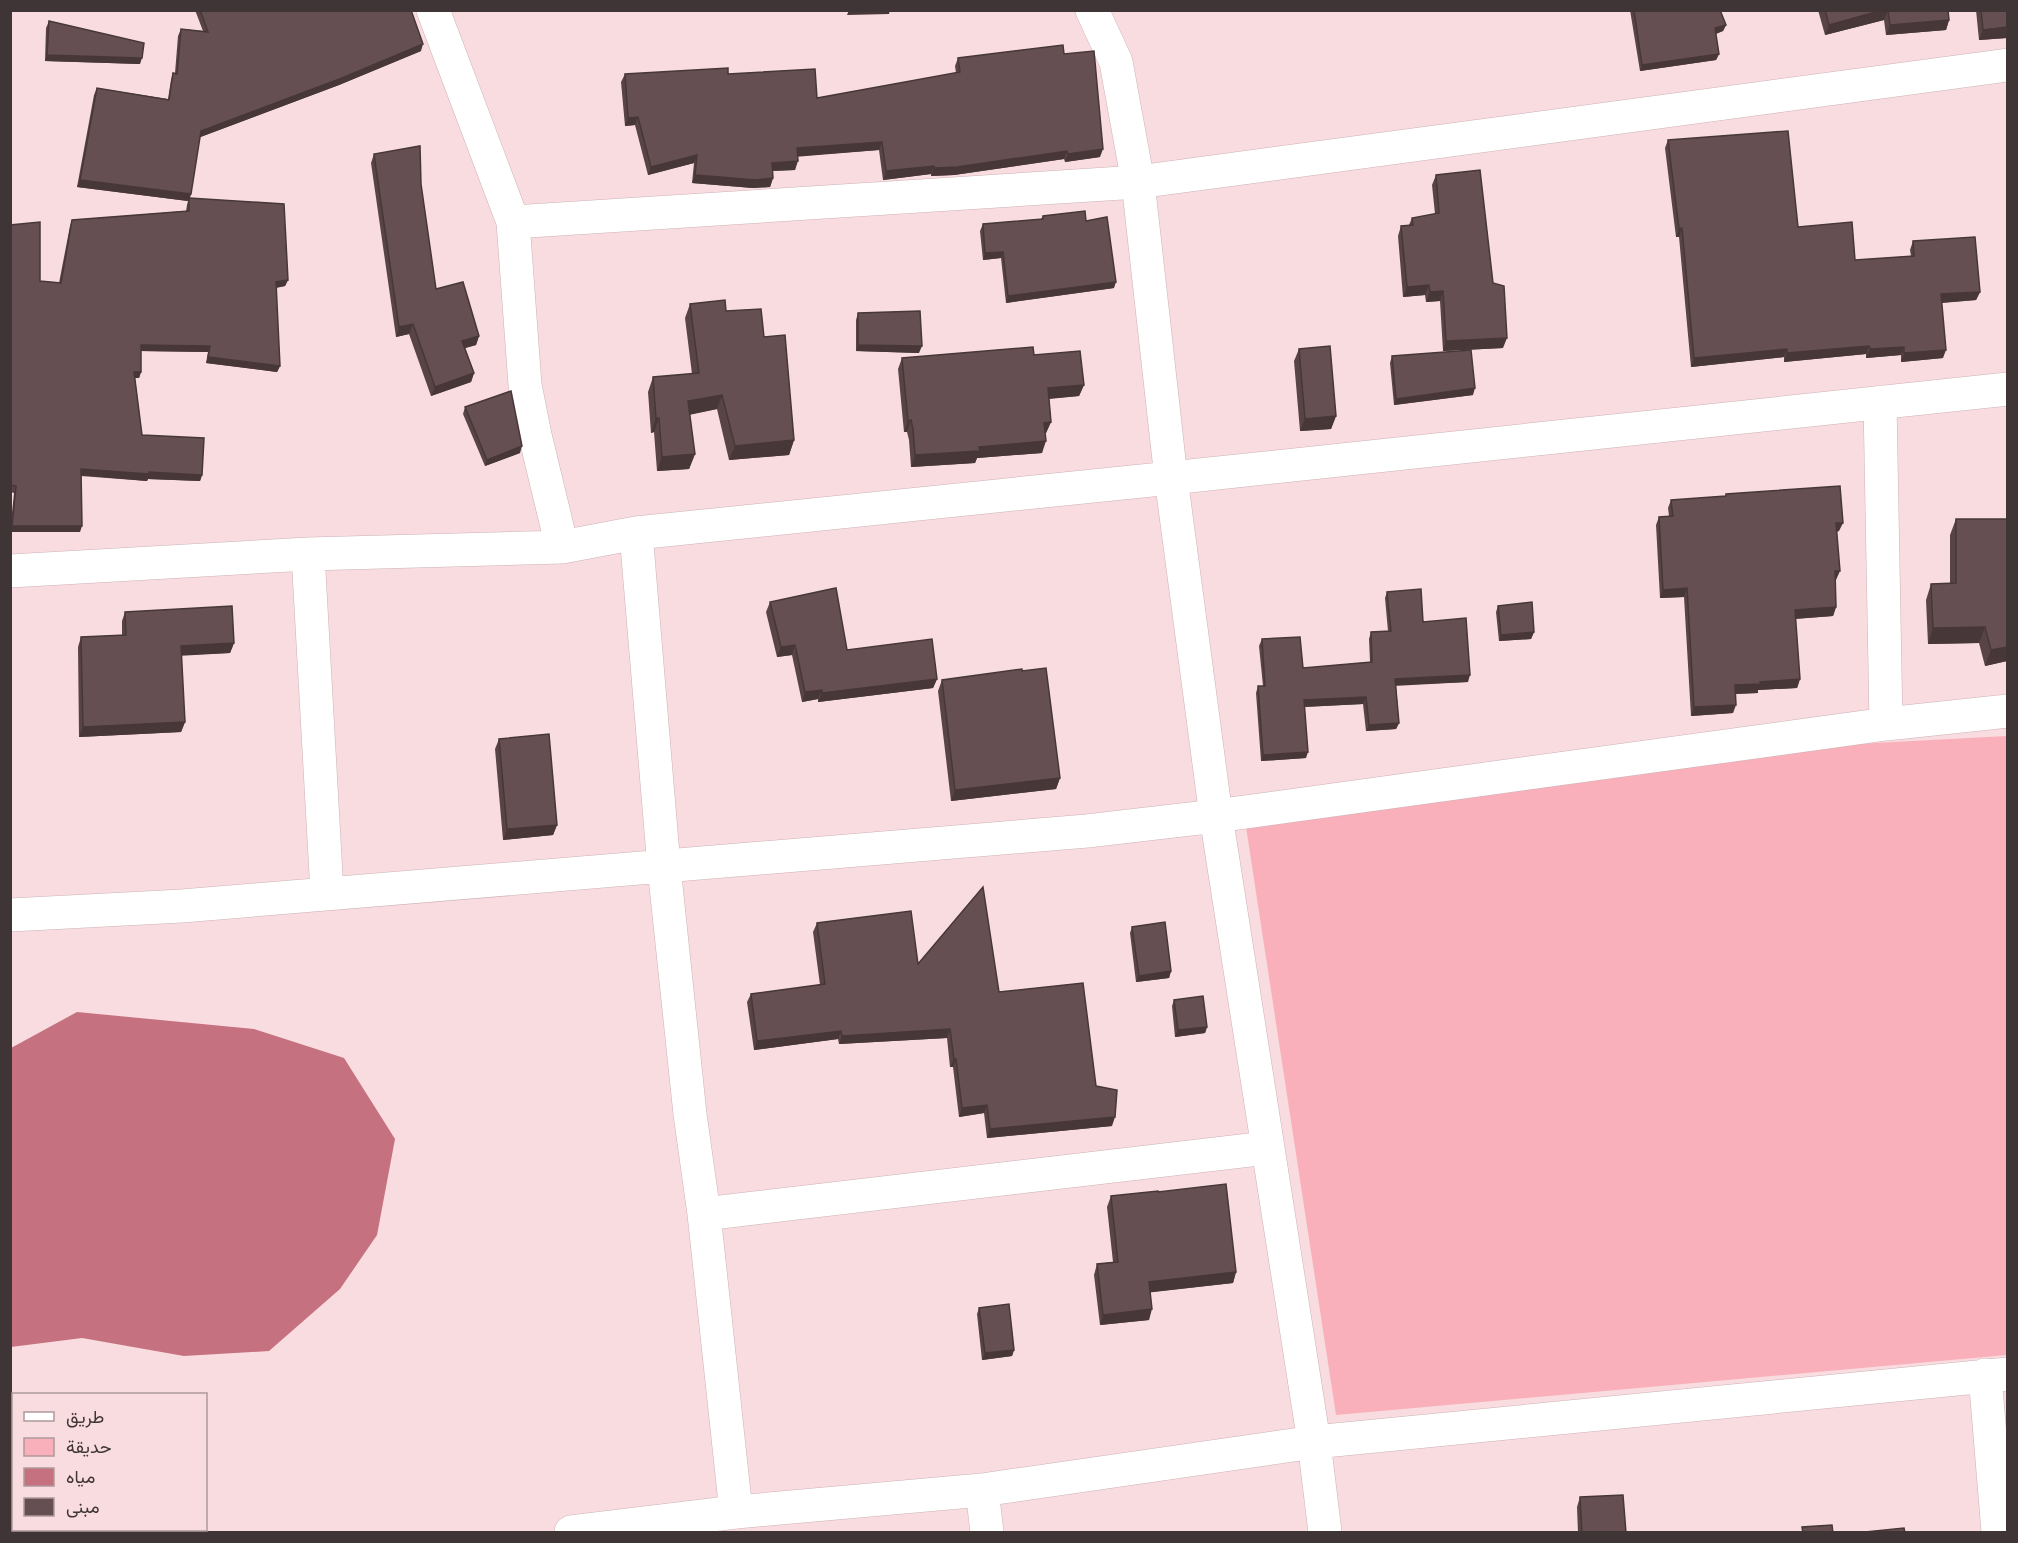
<svg xmlns="http://www.w3.org/2000/svg" width="2018" height="1543" viewBox="0 0 2018 1543" font-family="'Source Serif 4',Vazirmatn,serif">
  <style>
    .green { fill: #f9b0bb }
    .water { fill: #c67180 }
    .lines { fill: none; stroke-linecap: round; stroke-linejoin: round }
    .minor-casing { stroke: #cdb2b6; stroke-width: 34 }
    .minor { stroke: #fff; stroke-width: 33 }
    .wall { fill: #584447 }
    .shaded-wall { fill: #473739 }
    .building { fill: #664f52; stroke: #473739; stroke-width: 1.5 }
  </style>
  <rect width="100%" height="100%" fill="#f8dcdf"/>
  <!-- green -->
  <path class="green" d="M2007,736V1355L1336,1415L1246,827L1856,744Z"/>
  <!-- water -->
  <path class="water" d="M77,1012L254,1029L344,1058L395,1139L377,1235L340,1289L269,1351L184,1356L82,1338L11,1347V1048Z"/>
  <g class="lines">
    <defs>
      <path id="minor" d="M433,10L513,222L525,385L535,435L562,547
        M1092,10L1116,62L1138,182L1171,478L1216,816L1314,1442L1325,1532
        M513,222L1138,182L2008,65
        M1880,402L1886,724
        M636,533L664,867L690,1114L704,1214L736,1512
        M308,554L327,893
        M10,571L308,554L562,547L636,533L1171,478L2008,389
        M10,915L182,906L1087,831L1216,816L1886,724L2008,711
        M704,1214L1267,1148
        M1985,1375L1998,1532
        M982,1490L987,1532
        M571,1532L736,1512L982,1490L1314,1442L2008,1374"/>
    </defs>
    <!-- minor casing -->
    <use href="#minor" class="minor-casing"/>
    <!-- minor -->
    <use href="#minor" class="minor"/>
  </g>
  <!-- wall -->
  <path class="wall" d="M195,10H411L421,51L339,85L200,137L191,194L190,198L288,280L285,286L276,288L280,366L277,372L206,363L208,352L141,351V372L139,378H135L142,435L202,475L200,481L148,479L147,481L81,476L80,532H10L14,493L10,492V225L40,281L59,283L70,226L72,220L186,211L187,205L188,201L77,187L94,95L97,88L168,99L171,80L173,73H175L178,36L181,29L203,31Z
    M1630,10H1720L1726,25L1723,31L1716,34L1719,54L1716,60L1640,71Z
    M1818,10H1948L1949,20L1946,30L1886,35L1884,20L1825,35Z
    M1976,10H2007V38L1979,40Z
    M49,21L140,64L45,61L46,28Z
    M1064,54L1100,157L1065,162L1064,159L954,175L931,176V174L883,180L879,150L798,156L795,170L773,171V178L770,187L753,188L692,183L694,163L648,175L635,125L625,126L621,82L625,74H728L817,98L956,73L955,66L958,58Z
    M1668,140L1798,227L1855,260L1911,256L1910,250L1913,241L1980,292L1976,300L1942,303L1943,358L1901,362V355L1866,358V354L1784,362V357L1691,367L1679,237H1676L1665,148Z
    M374,154L421,184L436,289L479,336L476,345L465,348L474,373L471,382L431,396L409,334L396,337L371,163Z
    M1436,175L1493,283L1503,348L1443,351L1440,301L1426,302L1425,295L1403,297L1398,236L1401,226L1409,225L1412,218L1435,214L1432,185Z
    M1043,216L1086,221L1114,288L1006,303L1001,258L983,260L980,231L983,224L1041,219Z
    M690,304L726,311L764,337L794,440L789,455L729,460L717,409L689,415L695,454L689,469L657,471L654,432L651,433L648,392L653,377L692,374L685,318Z
    M858,313L919,353L856,351V320Z
    M1299,349L1336,416L1331,429L1300,431L1294,361Z
    M1034,355L1084,385L1079,396L1049,399L1051,422L1046,433H1045L1042,453L977,458L975,463L911,467L909,440L907,432H904L898,369L902,358Z
    M1392,356L1473,395L1394,405L1390,363Z
    M465,407L520,453L485,466L463,414Z
    M1726,494L1839,531L1836,532V580H1835L1836,607L1833,616L1795,619L1800,679L1797,688L1758,690V693L1735,694L1733,713L1691,716L1684,597L1660,598L1656,525L1659,517L1669,516L1668,508L1671,500L1725,496Z
    M1956,519L2007,661L1985,666L1979,643L1928,644L1926,600L1931,584L1950,583V535Z
    M1387,592L1423,622L1468,682L1396,685L1399,723L1396,729L1366,731L1363,704L1304,707L1306,758L1261,761L1256,693L1258,686H1263L1259,646L1262,639L1303,668L1370,662L1369,639L1371,632L1388,631L1385,598Z
    M770,602L847,650L937,679L933,688L818,702V699L802,702L792,655L777,657L766,612Z
    M1498,606L1534,632L1531,639L1499,641L1496,612Z
    M125,612L234,643L230,653L181,655L185,722L181,732L79,737L78,647L81,637L122,635V621Z
    M1022,671L1060,778L1056,789L951,801L938,691L942,680Z
    M499,739L557,825L553,835L503,840L495,749Z
    M817,923L918,964L999,992L1096,1086L1112,1126L987,1138L984,1113L959,1117L953,1067H950L947,1038L839,1044L838,1039L754,1050L747,1002L751,994L820,985L813,932Z
    M1132,927L1171,971L1169,978L1136,982L1130,933Z
    M1174,1000L1207,1027L1205,1033L1175,1037L1172,1006Z
    M1158,1192L1236,1272L1233,1283L1151,1292L1149,1320L1100,1325L1094,1275L1097,1264L1113,1262L1107,1207L1111,1196Z
    M979,1308L1014,1350L1012,1356L982,1360L977,1314Z
    M1580,1497L1626,1533H1578L1577,1507Z"/>
  <!-- shaded-wall -->
  <path class="shaded-wall" d="M849,10H890L889,14L847,15Z
    M1883,10H1888L1884,20L1825,35L1829,25Z
    M1949,20L1946,30L1886,35L1890,25Z
    M1726,25L1723,31L1712,35L1715,28Z
    M2007,27V38L1979,40L1983,30Z
    M423,44L421,51L339,85L198,138L201,131Z
    M1719,54L1716,60L1640,71L1642,65Z
    M47,55L142,58L140,64L45,61Z
    M638,117L635,125L625,126L628,118Z
    M882,142L879,150L794,157L797,148Z
    M1103,149L1100,157L1065,162L1068,154Z
    M1067,151L1064,159L954,175L931,176L934,168Z
    M697,155L694,163L648,175L651,167Z
    M798,161L795,170L769,171L772,163Z
    M934,166L931,174L883,180L886,171Z
    M695,175L773,178L770,187L753,188L692,183Z
    M80,180L191,194L188,201L77,187Z
    M1682,228L1679,237H1676L1679,229Z
    M1003,252L1001,258L983,260L985,253Z
    M288,280L285,286L274,288L276,282Z
    M1116,282L1114,288L1006,303L1008,296Z
    M1429,285L1425,295L1403,297L1407,287Z
    M1443,291L1440,301L1426,302L1430,292Z
    M1980,292L1976,300L1938,303L1941,294Z
    M413,324L409,334L396,337L399,327Z
    M479,336L476,345L458,350L462,341Z
    M1507,338L1503,348L1443,351L1446,341Z
    M141,345L210,346L208,352L138,351Z
    M858,345L922,346L919,353L856,351Z
    M1869,346L1866,354L1784,362L1787,353Z
    M1904,347L1901,355L1866,358L1870,349Z
    M1787,349L1784,357L1691,367L1694,358Z
    M1946,350L1943,358L1901,362L1904,353Z
    M208,357L280,366L277,372L206,363Z
    M134,372H141L139,378H132Z
    M474,373L471,382L431,396L435,387Z
    M1084,385L1079,396L1044,399L1048,388Z
    M1475,388L1473,395L1394,405L1396,399Z
    M722,395L717,409L682,416L688,401Z
    M1336,416L1331,429L1300,431L1305,419Z
    M656,418H659L654,432L651,433Z
    M911,420L907,432H904L908,421Z
    M1051,422L1046,433L1040,434L1044,423Z
    M794,440L789,455L729,460L735,446Z
    M1046,441L1042,453L977,458L975,463L911,467L915,455L979,447Z
    M522,446L520,453L485,466L487,460Z
    M695,454L689,469L657,471L662,457Z
    M81,469L202,475L200,481L148,479L147,481L78,475Z
    M1836,523H1843L1839,531L1833,532Z
    M12,526H82L80,532H10Z
    M1835,571H1840L1836,580H1831Z
    M1687,588L1684,597L1660,598L1663,590Z
    M1836,607L1833,616L1792,619L1795,610Z
    M1985,627L1979,643L1928,644L1933,628Z
    M1534,632L1531,639L1499,641L1501,635Z
    M234,643L230,653L177,656L181,646Z
    M795,645L792,655L777,657L781,647Z
    M2007,647V661L1985,666L1991,650Z
    M1470,675L1468,682L1393,686L1395,679Z
    M937,679L933,688L818,702L822,693Z
    M1800,679L1797,688L1758,690V693L1732,694L1735,685L1760,682Z
    M822,690L818,699L802,702L805,692Z
    M1366,697L1363,704L1302,707L1304,700Z
    M1736,705L1733,713L1691,716L1694,707Z
    M185,722L181,732L79,737L83,727Z
    M1399,723L1396,729L1366,731L1369,725Z
    M1308,752L1306,758L1261,761L1263,755Z
    M1060,778L1056,789L951,801L955,790Z
    M557,825L553,835L503,840L507,829Z
    M1171,971L1169,978L1136,982L1139,976Z
    M1207,1027L1205,1033L1175,1037L1178,1030Z
    M950,1029L947,1038L839,1044L842,1036Z
    M841,1031L838,1039L754,1050L757,1041Z
    M954,1059H956L953,1067H950Z
    M987,1105L984,1113L959,1117L962,1108Z
    M1115,1117L1112,1126L987,1138L990,1129Z
    M1236,1272L1233,1283L1145,1293L1149,1282Z
    M1152,1309L1149,1320L1100,1325L1103,1315Z
    M1014,1350L1012,1356L982,1360L985,1353Z"/>
  <!-- building -->
  <path class="building" d="M200,10H411L423,44L342,78L201,131L191,194L80,180L97,88L169,100L173,73L177,74L181,29L208,32Z
    M1634,10H1720L1726,25L1715,28L1719,54L1642,65Z
    M1825,10H1883L1829,25Z
    M1888,10H1948L1949,20L1890,25Z
    M1981,10H2007V27L1983,30Z
    M49,21L144,43L142,58L47,55Z
    M1063,45L1064,54L1094,51L1103,149L1068,154L1067,151L957,167L934,168V166L886,171L882,142L797,148L798,161L772,163L773,178L756,180L695,175L697,155L651,167L638,117L628,118L625,74L728,68V74L815,69L817,98L960,72L958,58Z
    M1788,131L1798,227L1852,222L1855,260L1914,256L1913,241L1975,237L1980,292L1941,294L1946,350L1904,353V347L1870,349L1869,346L1787,353V349L1694,358L1682,228L1679,229L1668,140Z
    M420,146L421,184L436,289L463,282L479,336L462,341L474,373L435,387L413,324L399,327L374,154Z
    M1480,170L1493,283L1504,286L1507,338L1446,341L1443,291L1430,292L1429,285L1407,287L1401,226L1413,225L1412,218L1439,213L1436,175Z
    M189,198L284,204L288,280L276,282L280,366L208,357L210,346L141,345V372H134L142,435L204,438L202,475L149,472V474L81,469L82,526H12L16,486L10,485V225L40,222V281L61,283L72,220L189,211Z
    M1085,211L1086,221L1107,217L1116,282L1008,296L1003,252L985,253L983,224L1043,219V216Z
    M725,300L726,311L761,309L764,337L785,335L794,440L735,446L722,395L688,401L695,454L662,457L659,418H656L653,377L699,373L690,304Z
    M920,311L922,346L858,345V313Z
    M1330,346L1336,416L1305,419L1299,349Z
    M1033,347L1034,355L1080,351L1084,385L1048,388L1051,422L1044,423L1046,441L979,447L980,451L915,455L913,429L911,420L908,421L902,358Z
    M1471,350L1475,388L1396,399L1392,356Z
    M511,391L522,446L487,460L465,407Z
    M1840,486L1843,523H1836L1840,571H1835L1836,607L1795,610L1800,679L1760,682L1761,684L1735,685L1736,705L1694,707L1687,588L1663,590L1659,517L1673,516L1671,500L1726,496V494Z
    M1956,519H2007V647L1991,650L1985,627L1933,628L1931,584L1956,583Z
    M836,588L847,650L932,639L937,679L822,693V690L805,692L795,645L781,647L770,602Z
    M1421,589L1423,622L1466,618L1470,675L1395,679L1399,723L1369,725L1366,697L1304,700L1308,752L1263,755L1258,686H1265L1262,639L1300,637L1303,668L1372,662L1371,632L1391,631L1387,592Z
    M1532,602L1534,632L1501,635L1498,606Z
    M232,606L234,643L181,646L185,722L83,727L81,637L126,635L125,612Z
    M1046,668L1060,778L955,790L942,680L1022,669V671Z
    M549,734L557,825L507,829L499,739Z
    M983,887L999,992L1083,983L1096,1086L1117,1090L1115,1117L990,1129L987,1105L962,1108L956,1059H954L950,1029L842,1036L841,1031L757,1041L751,994L825,984L817,923L911,911L918,964Z
    M1165,922L1171,971L1139,976L1132,927Z
    M1203,996L1207,1027L1178,1030L1174,1000Z
    M1226,1184L1236,1272L1149,1282L1152,1309L1103,1315L1097,1264L1118,1262L1111,1196L1158,1191V1192Z
    M1009,1304L1014,1350L985,1353L979,1308Z
    M1623,1495L1626,1533H1582L1580,1497Z
    M1832,1525L1833,1533H1803L1802,1527Z
    M1904,1528L1905,1533H1855Z"/>
  <!-- border -->
  <rect width="2018" height="1543" fill="none" stroke="#403536" stroke-width="24"/>
  <!-- legend -->
  <rect x="12" y="1393" width="195" height="138" fill="#f8dcdf" stroke="#ae999b" stroke-width="1.5"/>
  <rect x="24" y="1412" width="30" height="9" fill="#ffffff" stroke="#ae999b" stroke-width="1.5"/>
  <text x="66" y="1423" font-size="18" fill="#403536">طريق</text>
  <rect x="24" y="1438" width="30" height="18" fill="#f9b0bb" stroke="#ae999b" stroke-width="1.5"/>
  <text x="66" y="1453" font-size="18" fill="#403536">حديقة</text>
  <rect x="24" y="1468" width="30" height="18" fill="#c67180" stroke="#ae999b" stroke-width="1.5"/>
  <text x="66" y="1483" font-size="18" fill="#403536">مياه</text>
  <rect x="24" y="1498" width="30" height="18" fill="#664f52" stroke="#ae999b" stroke-width="1.5"/>
  <text x="66" y="1513" font-size="18" fill="#403536">مبنى</text>
</svg>
